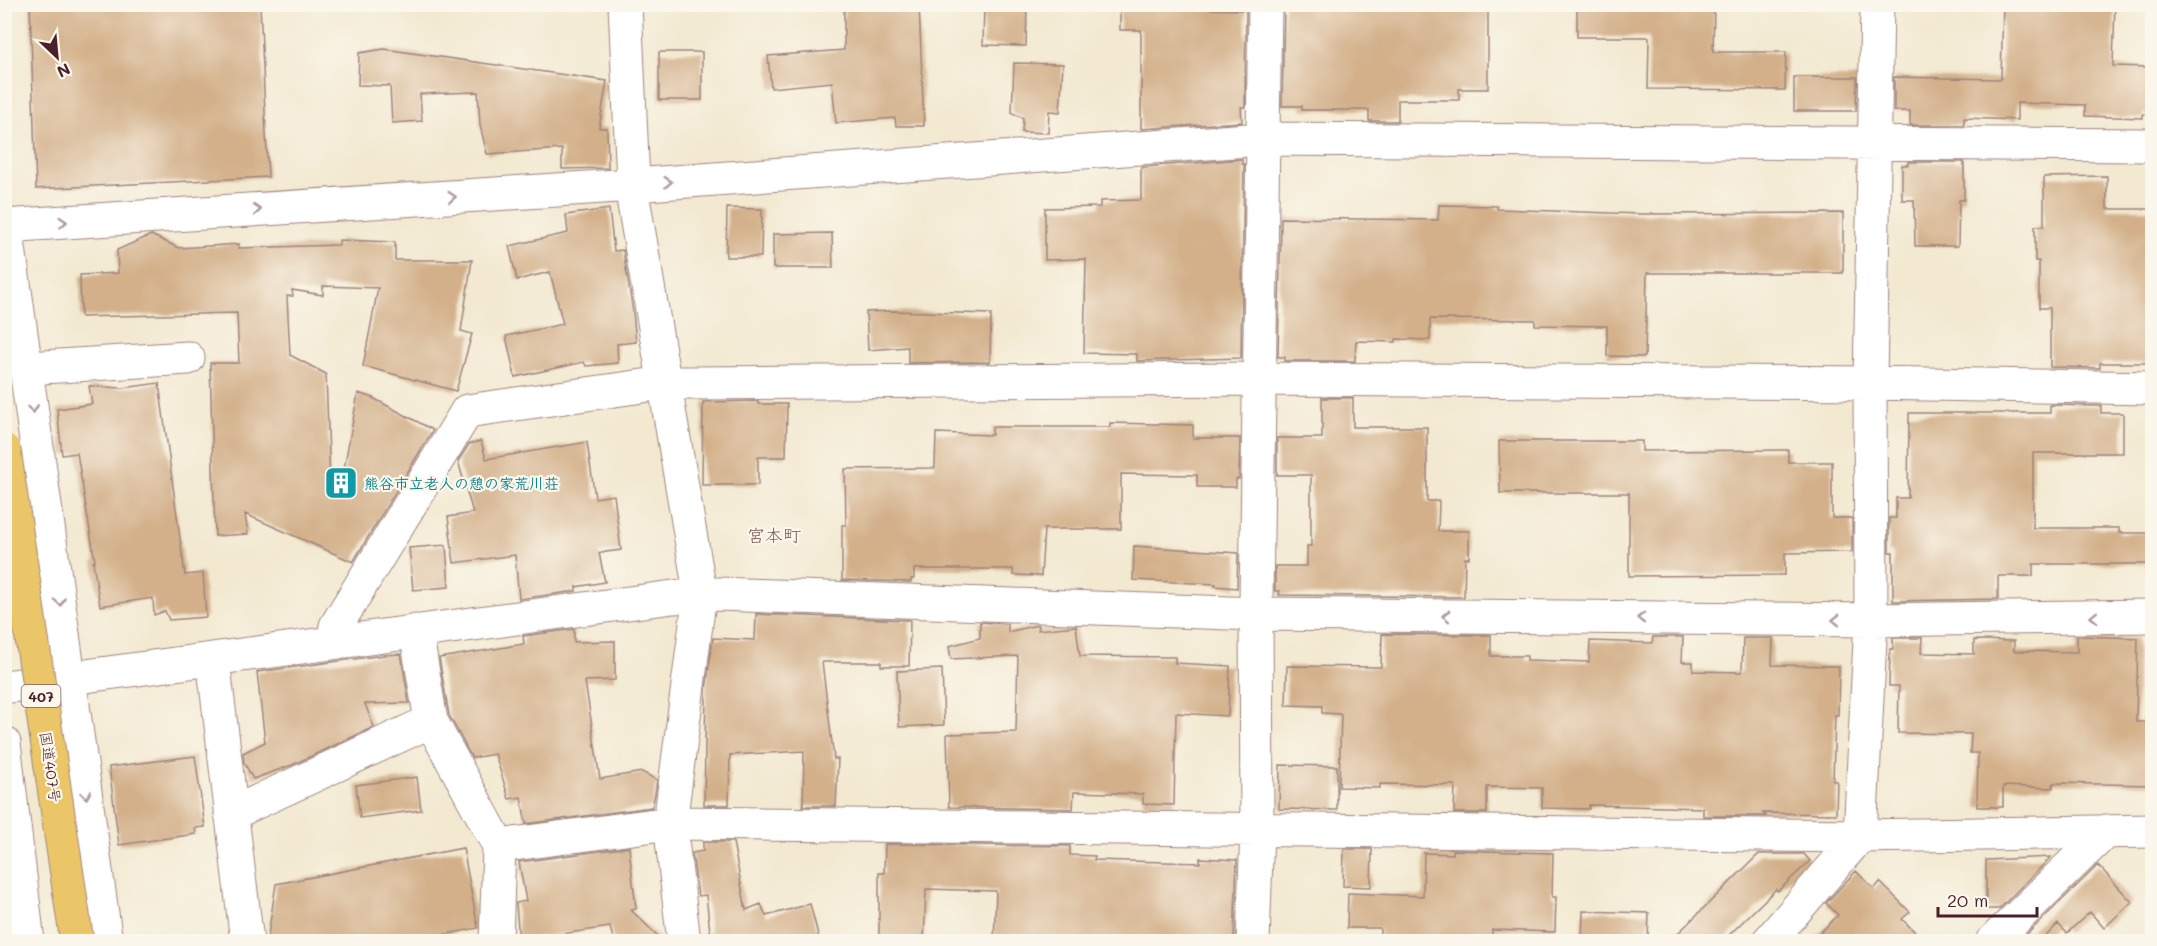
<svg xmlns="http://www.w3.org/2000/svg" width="2157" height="946" viewBox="0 0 2157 946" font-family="Mali,'Klee One',sans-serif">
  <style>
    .building { fill: #d3b08a }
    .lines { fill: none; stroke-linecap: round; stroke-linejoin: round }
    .street-casing { stroke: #9e847e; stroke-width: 35 }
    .street { stroke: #fff; stroke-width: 33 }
    .highway-bridge-casing { stroke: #9e847e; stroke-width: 35; stroke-linecap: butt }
    .highway-bridge { stroke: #ebc669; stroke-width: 33 }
    .oneway { stroke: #ae9aa0 }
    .labels { text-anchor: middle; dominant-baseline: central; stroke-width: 4.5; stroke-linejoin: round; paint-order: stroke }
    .shield { fill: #fbf7ec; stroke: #7f6065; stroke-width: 1.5 }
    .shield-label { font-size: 14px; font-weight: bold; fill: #4a1f2b }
    .culture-label { font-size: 15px; font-weight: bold; fill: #0d838f; stroke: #fbf7ec; text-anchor: start }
    .street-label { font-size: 15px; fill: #4a1f2b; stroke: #fbf7ec }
    .quarter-label { font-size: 18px; fill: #7a524c; stroke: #fbf7ec }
  </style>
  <rect width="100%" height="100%" fill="#fbf7ec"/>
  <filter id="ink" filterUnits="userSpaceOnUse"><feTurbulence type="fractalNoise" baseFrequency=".0167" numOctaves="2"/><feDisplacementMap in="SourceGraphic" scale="12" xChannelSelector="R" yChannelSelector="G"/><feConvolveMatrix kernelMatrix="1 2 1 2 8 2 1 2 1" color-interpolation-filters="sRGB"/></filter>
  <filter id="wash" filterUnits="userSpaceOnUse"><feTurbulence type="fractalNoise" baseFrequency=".008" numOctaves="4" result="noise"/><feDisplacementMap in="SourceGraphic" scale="24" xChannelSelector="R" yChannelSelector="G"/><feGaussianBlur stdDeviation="1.35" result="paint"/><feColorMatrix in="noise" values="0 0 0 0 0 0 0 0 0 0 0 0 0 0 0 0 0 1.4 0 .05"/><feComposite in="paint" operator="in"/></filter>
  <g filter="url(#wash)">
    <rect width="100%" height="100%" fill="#f3e9d1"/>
    <g id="blocks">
      <!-- building -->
      <path class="building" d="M30,4H260L268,177L36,189Z
        M844,4H881V8L919,5L924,126H896L895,118L836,123L832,82L771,88L768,56L844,50Z
        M984,4H1027L1026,46L983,45Z
        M1120,4L1208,6V9L1246,10L1245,107H1241L1242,122L1141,129V30H1120Z
        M1284,4H1488V89H1459V100H1398V121H1369V110H1302V106H1282Z
        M1577,4H1714L1713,52H1786L1785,90L1648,89L1649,37H1577Z
        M2003,4H2115L2113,66L2152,67V114H2143V118L2085,116V105L2017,103V120L1964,118V125H1910V111H1894V77L2001,79Z
        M384,49L607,81L599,128H607L608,168L562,169V149L487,154L480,125L478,92L420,94L422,121L392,123L390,86L358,85L359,53Z
        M659,52H702V100H659Z
        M1014,63L1063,64L1060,112L1049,111L1048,133L1022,132L1023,118L1012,113Z
        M1794,77H1857L1856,111H1794Z
        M1242,159V164H1244L1241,358L1137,361V354L1084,353L1086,259L1045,260V208L1100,207V201L1141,200V167Z
        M1908,162H1964V200H1959L1958,246H1915L1914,200H1902V165H1908Z
        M2107,176V209H2152V363H2100V368L2050,367V308H2039V261H2035V226H2044V177Z
        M1439,205L1497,206V209L1641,214L1843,213V273H1647L1645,357L1607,356V326L1535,325V320L1430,319V340L1396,339V342L1356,341L1355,361H1285V357H1278L1281,218L1438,220Z
        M727,208L762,209L761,257H726Z
        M609,209L614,251L623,250L633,312L636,342L617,344L618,363L586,366L584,362L515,377L506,336L563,324L550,272L517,280L509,246L568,233L566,215Z
        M832,233L833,268H773V234Z
        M151,235L179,248L239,244V248L339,245V240L395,242V260H472L461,331L472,334L456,391L363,366L378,288L323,286V295L292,290L293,296H287L290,355L326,374L330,484L341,485L358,393L373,398L433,430L353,562L245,514L248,534L215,536L210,363H239L237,313L81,317L80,275L118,273L117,250Z
        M892,311L991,314L990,362L908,363V347L868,350L866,312Z
        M159,383L185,575L203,573L206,617L169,620L165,611L154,615L153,598L100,606L93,562L95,561L77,453L62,455L57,409L92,404L89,386L123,388Z
        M1322,398H1353V427H1427V501H1439L1438,531H1469V558H1465L1464,597L1279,595L1280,591H1275V566H1307V546H1311V475H1277V438H1322Z
        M758,401V404H787L786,457H758V485H702L703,402Z
        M2050,405L2101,406V413H2123V453H2033V528H2119V533H2152V564H2033V576H1998V599L1893,601V552H1889V518H1896V498H1908L1909,413H2050Z
        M1110,423L1193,425V438H1240L1239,479H1236V487H1197V475L1121,474V529H1044L1041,576L1013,575V569H914V579H911V582L842,580V525H846L845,469L935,468L936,433L992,435V427H1110Z
        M481,441L486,459L587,442L595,498L614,495L621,550L599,553L605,582L576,587V591L519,599L515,555L454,563L448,517L473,513L458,461L469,444Z
        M1499,441H1642V451L1788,450V462H1832V518H1852V552L1785,553V575L1629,576V493H1500Z
        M446,545L449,587L413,590L409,548Z
        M1134,546L1238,553L1237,588L1215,586L1216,584L1133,580Z
        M756,614L910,620L909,666H881V662H822L834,759H838L836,806H803L804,751L730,755L729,805H704L706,690L713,638L755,640Z
        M980,622L1008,624V632L1037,625H1039L1038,630L1076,626L1080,656L1175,657V663L1230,666L1228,716L1176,713L1174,805L1143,804V794L1074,792L1073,809L949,807L947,734L1016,732L1018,656L951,659L949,646L980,638Z
        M574,629V642L615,641V680L585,681L600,779L642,772L657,780L655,794L652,807L526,824L521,797L509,799L495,754L472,758L449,715L439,658L524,644L523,636Z
        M1382,634L1491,635V656H1527V660L1589,662L1590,641L1652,643L1653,637H1683L1682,662H1693V671L1742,672L1743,638H1773L1772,665L1839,666L1838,715H1835L1833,781H1837L1836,814L1763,813L1766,816H1703V808L1589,805V809L1542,808V788L1487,787V813H1454L1455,785L1380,784V788L1339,787L1341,714L1322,713V706L1286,705L1287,666L1381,667Z
        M2077,636L2138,638L2136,722H2152V785L2053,783V788L2003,786V807H1977L1978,753H1970L1971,734L1898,733L1899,686H1889L1890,649H1893V638H1922L1921,653L1974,654V640L2014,641V651L2077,652Z
        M401,654L409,703L365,704L374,727L292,765L253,779L244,762L243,753L265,742L257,672L384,655Z
        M942,669L944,725L899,727L897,671Z
        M195,756L205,827L195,828L196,834L119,845L109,767Z
        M1280,765L1337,766V810L1279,809Z
        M417,777L421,810L360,818L356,785Z
        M703,842H733L746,910L761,904L766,916L810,904L820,942H705L704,934L710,932L706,895L698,896L692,853L703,851Z
        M885,844L1070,846V855L1095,856L1094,860L1200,863V858L1237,860L1234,942H994L996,891L926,889L924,942H879V873H884Z
        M629,847L636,909L631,910L664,942H614L610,927L519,940L516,903L526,901L519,862Z
        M463,848L478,928L406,942H267L276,884Z
        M1344,849H1372L1371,887L1343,886Z
        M1453,850L1553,853L1552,897H1556L1555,932L1492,930V942H1380V928H1347L1348,893L1423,896L1424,853L1453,854Z
        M1759,854H1804L1810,861L1778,891L1776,889L1722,942H1669Z
        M2051,857L1999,909H1986V860Z
        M2098,865L2132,902L2104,928L2090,912L2067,933L2058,924L2040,942H2030L2025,936Z
        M1856,871L1874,889L1880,882L1910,912L1902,919L1925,942H1811L1838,915L1826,903Z
        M1583,911L1649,913L1648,942H1582Z"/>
    </g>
  </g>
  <g filter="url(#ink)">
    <use href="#blocks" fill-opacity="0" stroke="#9e847e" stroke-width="1.5"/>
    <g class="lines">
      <defs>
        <path id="street" d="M625,4L634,204L698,580V609L670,823L684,942
          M4,226L633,185L1262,139L2152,145
          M6,226L106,942
          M27,368L188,358
          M416,631L431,721L499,846L496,942
          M333,642L336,626L467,411L664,383H690L1244,379L1870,383L2152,388
          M213,659L247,942
          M4,687L673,597L718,594L1256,614L1871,620L2152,616
          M4,743L28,942
          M231,814L431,721
          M499,846L670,823L1860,836L2152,831
          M1253,942L1257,829L1256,600L1265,4
          M1768,942L1860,836L1871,620L1870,383L1877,4
          M1992,942L2106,831"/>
      </defs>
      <!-- street casing -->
      <use href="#street" class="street-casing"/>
      <!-- street -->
      <use href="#street" class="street"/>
      <defs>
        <path id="highway-bridge" d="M4,450L77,942"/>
      </defs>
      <!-- highway-bridge casing -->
      <use href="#highway-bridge" class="highway-bridge-casing"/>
      <!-- highway-bridge -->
      <use href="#highway-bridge" class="highway-bridge"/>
    </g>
    <!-- one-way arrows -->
    <defs><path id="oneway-chevron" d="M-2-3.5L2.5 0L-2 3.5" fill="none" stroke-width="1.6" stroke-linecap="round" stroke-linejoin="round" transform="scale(1.5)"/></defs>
    <g class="oneway">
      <use href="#oneway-chevron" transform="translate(668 182) rotate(-4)"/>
      <use href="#oneway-chevron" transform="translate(452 197) rotate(-4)"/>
      <use href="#oneway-chevron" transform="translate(257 210) rotate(-4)"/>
      <use href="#oneway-chevron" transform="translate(63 222) rotate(-4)"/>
      <use href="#oneway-chevron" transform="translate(33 409) rotate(82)"/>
      <use href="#oneway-chevron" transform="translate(60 602) rotate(82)"/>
      <use href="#oneway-chevron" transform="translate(1446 616) rotate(-179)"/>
      <use href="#oneway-chevron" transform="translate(2094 617) rotate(179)"/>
      <use href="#oneway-chevron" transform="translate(1641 618) rotate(-179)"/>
      <use href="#oneway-chevron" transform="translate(1836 620) rotate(-179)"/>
      <use href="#oneway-chevron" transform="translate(86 795) rotate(82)"/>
    </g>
  </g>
  <!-- icons -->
  <defs>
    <symbol id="building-square" viewBox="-11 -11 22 22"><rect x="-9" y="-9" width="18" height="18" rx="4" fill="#0f9aa8" stroke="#fbf7ec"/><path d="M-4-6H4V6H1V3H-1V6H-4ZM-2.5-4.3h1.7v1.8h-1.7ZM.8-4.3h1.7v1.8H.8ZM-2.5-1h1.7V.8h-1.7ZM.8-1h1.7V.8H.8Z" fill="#fff"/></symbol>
  </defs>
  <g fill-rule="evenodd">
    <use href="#building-square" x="322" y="464" width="38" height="38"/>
  </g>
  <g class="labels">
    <!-- shield labels -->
    <rect class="shield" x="21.5" y="685" width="39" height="22" rx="4.5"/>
    <g class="shield-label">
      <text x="41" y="696">407</text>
    </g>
    <!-- culture labels -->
    <g class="culture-label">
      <text x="364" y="483">熊谷市立老人の憩の家荒川荘</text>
    </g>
    <!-- street labels -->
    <g class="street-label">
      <text transform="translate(51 767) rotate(82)">国道407号</text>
    </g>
    <!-- quarter labels -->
    <g class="quarter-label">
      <text x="774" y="535">宮本町</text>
    </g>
  </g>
  <!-- margin -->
  <rect width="2157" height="946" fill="none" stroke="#fbf7ec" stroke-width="24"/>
  <!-- north arrow -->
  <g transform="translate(57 57) rotate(154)" stroke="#fbf7ec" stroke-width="4.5" paint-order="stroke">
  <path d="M0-4.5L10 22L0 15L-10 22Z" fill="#4a1f2b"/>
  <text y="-9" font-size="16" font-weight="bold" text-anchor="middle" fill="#4a1f2b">N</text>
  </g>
  <!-- scale -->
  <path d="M1938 907v9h99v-9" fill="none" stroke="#4a1f2b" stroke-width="3"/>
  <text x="1947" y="907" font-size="18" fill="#4a1f2b" stroke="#fbf7ec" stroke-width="4.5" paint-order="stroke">20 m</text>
</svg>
